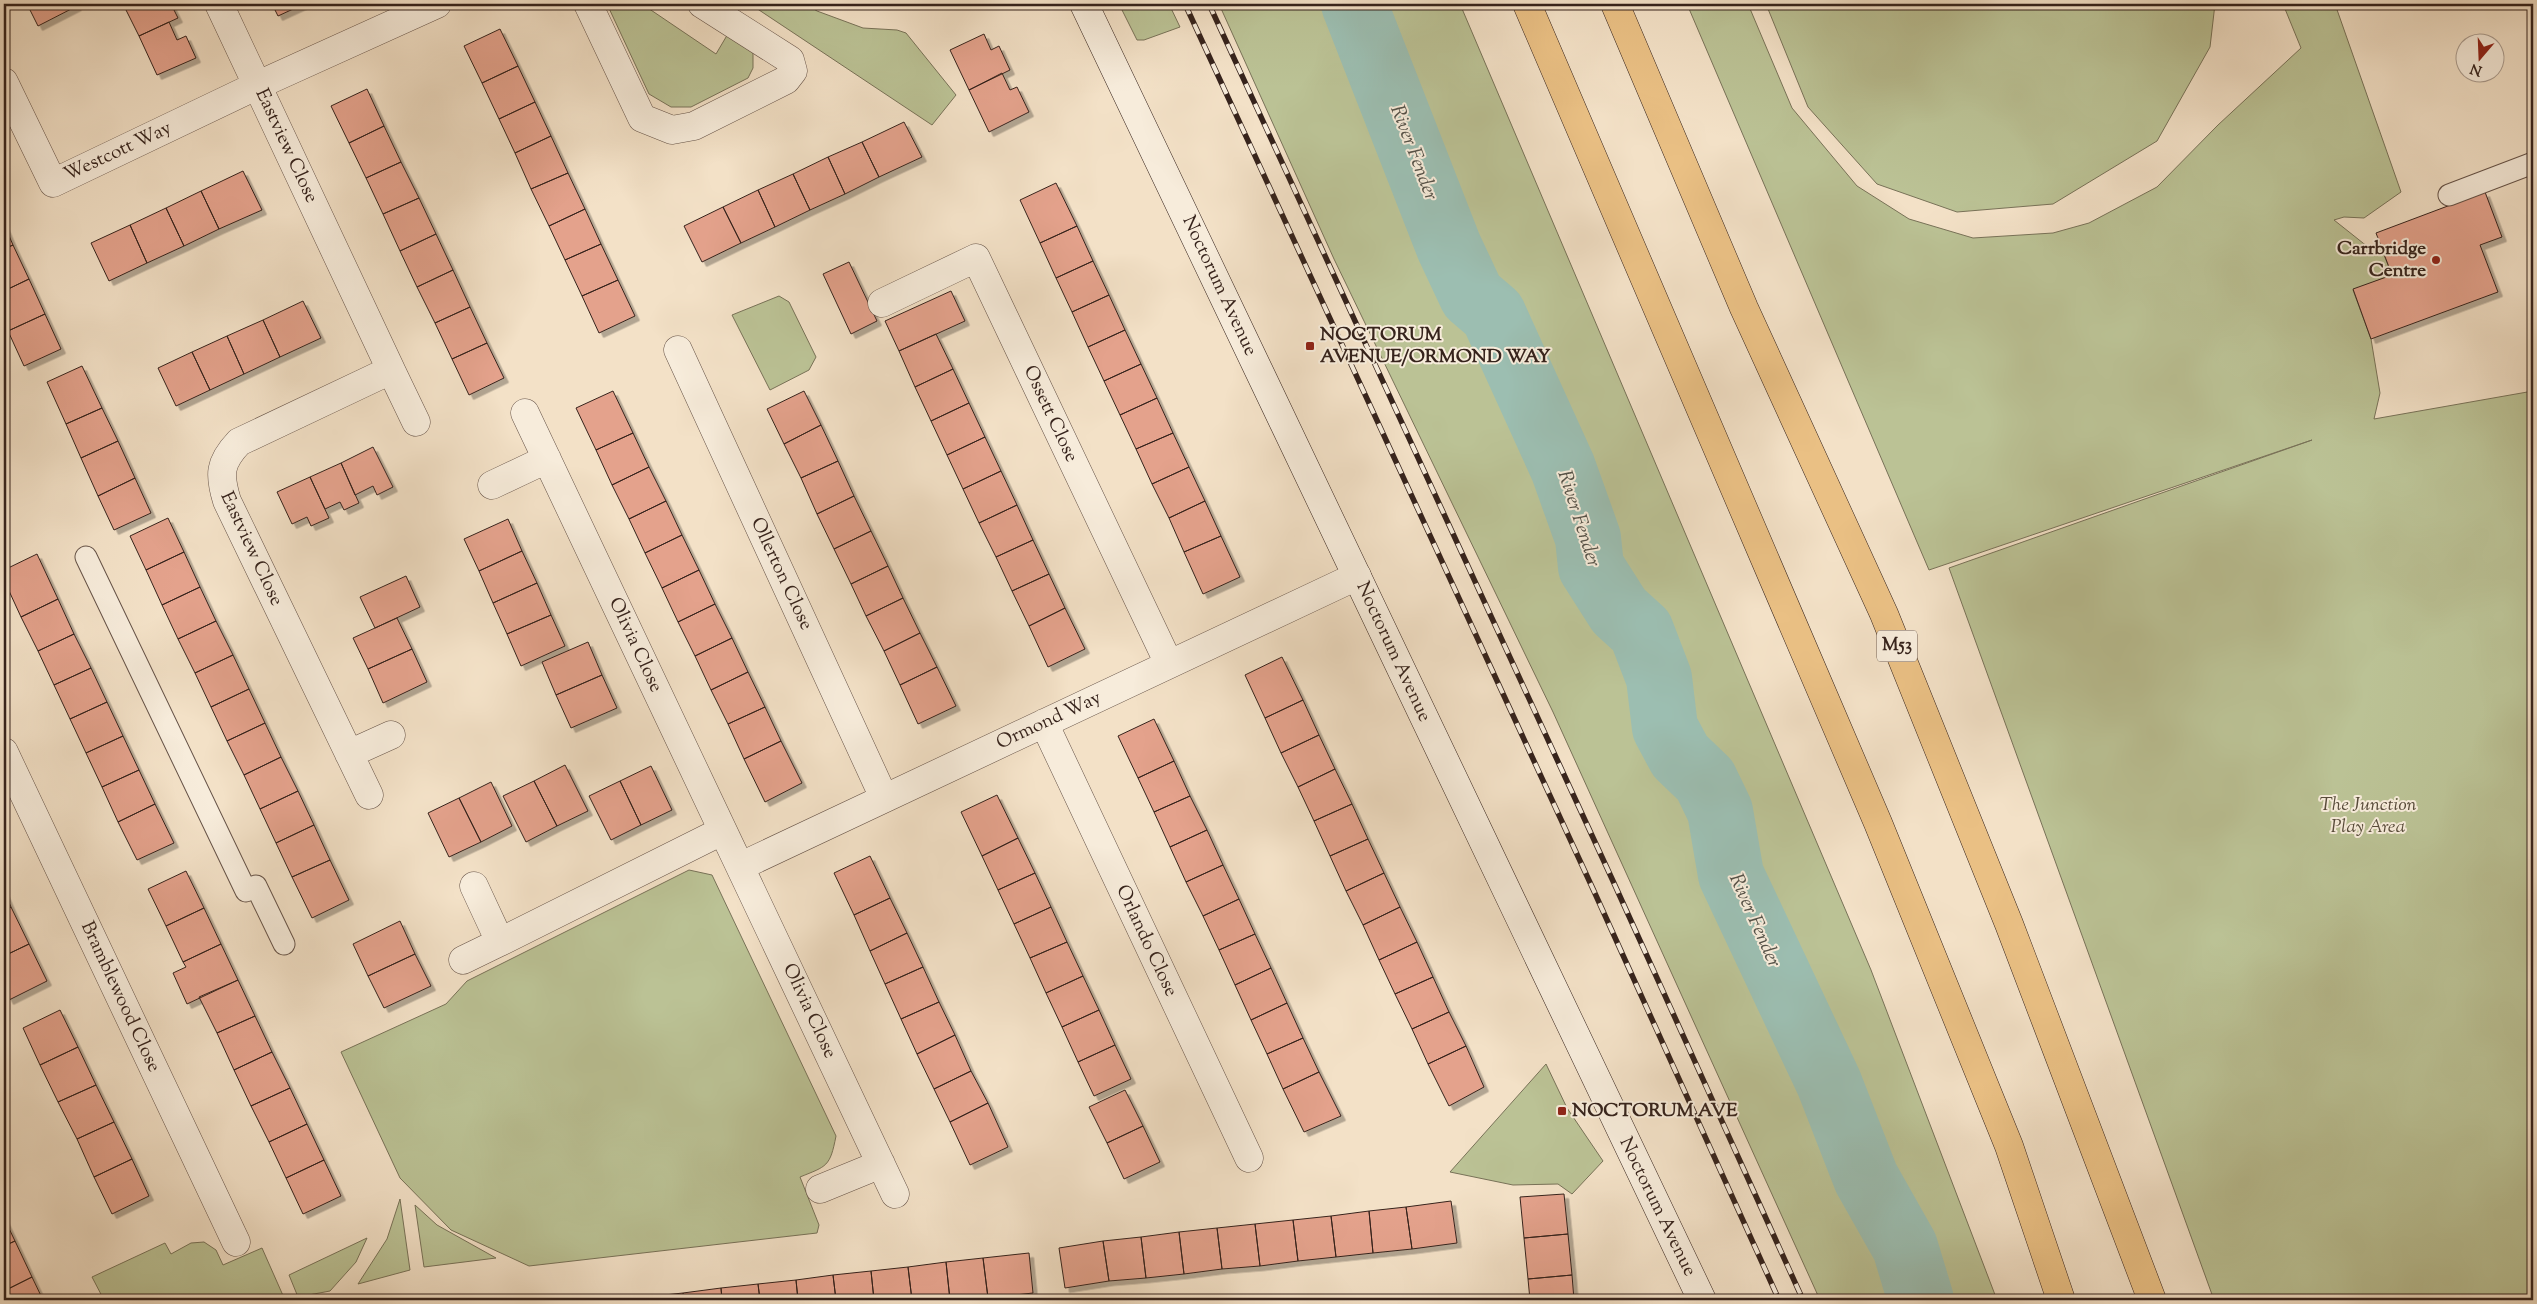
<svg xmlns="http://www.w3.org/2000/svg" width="2537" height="1304" viewBox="0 0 2537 1304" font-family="'Sorts Mill Goudy',serif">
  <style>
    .green { fill: #bbc295; stroke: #787258 }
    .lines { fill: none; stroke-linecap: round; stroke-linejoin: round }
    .river { stroke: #9cbeb1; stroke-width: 66 }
    .building { fill: #e4a28c; stroke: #36231c; filter: url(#shadow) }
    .lane-casing { stroke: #655247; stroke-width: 23 }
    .street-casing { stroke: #655247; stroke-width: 29 }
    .secondary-casing { stroke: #36231c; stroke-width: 29 }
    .highway-casing { stroke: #36231c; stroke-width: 29 }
    .lane { stroke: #f7ecdb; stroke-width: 21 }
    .street { stroke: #f7ecdb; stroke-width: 28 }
    .secondary { stroke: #f7ecdb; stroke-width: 28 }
    .highway { stroke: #eac084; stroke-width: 28 }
    .rail-casing { stroke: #36231c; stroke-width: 5.5 }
    .rail { stroke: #f7ecdb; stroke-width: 4; stroke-dasharray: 11; stroke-linecap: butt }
    .poi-dot { fill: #8f2418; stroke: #f7ecdb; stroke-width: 2 }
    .labels { text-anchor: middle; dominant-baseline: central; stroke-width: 4; stroke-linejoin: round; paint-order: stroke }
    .shield { fill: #f7ecdb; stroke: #705f55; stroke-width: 1 }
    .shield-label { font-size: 18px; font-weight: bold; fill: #36231c }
    .street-label { font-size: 19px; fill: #36231c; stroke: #f7ecdb }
    .poi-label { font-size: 19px; font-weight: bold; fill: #36231c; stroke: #f7ecdb; text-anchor: start }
    .park-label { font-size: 19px; font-style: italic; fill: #574b3a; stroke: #f7ecdb }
    .water-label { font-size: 20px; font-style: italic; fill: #555249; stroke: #f7ecdb }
  </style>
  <defs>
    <filter id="shadow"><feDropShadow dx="4.5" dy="4.5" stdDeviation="0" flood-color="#0004"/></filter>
  </defs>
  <rect width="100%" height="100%" fill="#f3e1c7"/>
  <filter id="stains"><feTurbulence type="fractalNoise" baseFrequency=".004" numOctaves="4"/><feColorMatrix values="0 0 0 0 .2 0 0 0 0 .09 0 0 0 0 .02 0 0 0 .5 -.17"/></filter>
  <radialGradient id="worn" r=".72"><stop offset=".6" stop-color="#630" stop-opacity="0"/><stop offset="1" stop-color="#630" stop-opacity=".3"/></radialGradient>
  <!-- green -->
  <path class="green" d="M607,4H642L716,54L729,32L753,52V68L748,78L691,107H671L649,94Z
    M750,4H806L817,11L863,28L897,30L906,33L956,95L932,125Z
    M1119,4H1169L1180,27L1144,40H1137Z
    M1219,4H1460L1871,970L1997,1300H1820L1553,712L1334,259Z
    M1687,4H1748L1792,108L1857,186L1909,219L1973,238L2053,233L2089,223L2157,187L2218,125L2301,48L2283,4H2335L2401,192L2364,218L2344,217L2334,220L2368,247L2380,245L2392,275L2353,290L2371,339L2380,393L2374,419L2533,391V1300H2214L1949,568L2312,440L1929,570Z
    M1766,4H2215L2210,47L2157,141L2053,204L1957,212L1877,184L1808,107Z
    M779,296L789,302L816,357L809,370L770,390L732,315Z
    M689,870L712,875L836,1136C830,1167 827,1166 800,1177L819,1225L817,1233L529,1266L451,1230L400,1178L341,1052L446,1004L467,981Z
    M1546,1064L1567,1108L1603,1161L1572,1194L1558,1184L1513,1185L1450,1172Z
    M400,1199L410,1270L358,1284L387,1239Z
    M415,1205L437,1225L496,1258L424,1267Z
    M367,1238L356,1262L330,1291L298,1297L289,1275Z
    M204,1242L216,1250L223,1265L262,1248L285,1300H104L92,1277L165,1243L171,1254L191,1243Z"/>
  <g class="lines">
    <!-- river -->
    <path class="river" d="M1354,4L1449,247L1472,296L1493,314L1563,468L1588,538L1591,567L1619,611L1641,631L1659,678L1665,728L1680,756L1705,780L1720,811L1731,875L1829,1083L1866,1178L1905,1247L1921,1300"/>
  </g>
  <!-- building -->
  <path class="building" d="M27,4H76L77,6L38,26Z
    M123,4H171L178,18L139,36Z
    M272,4H304L278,16Z
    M169,22L177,40L186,36L196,58L157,75L139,36Z
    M500,29L518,66L482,83L464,46Z
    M984,34L991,50L999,46L1010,70L969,90L950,50Z
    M518,66L535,102L499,119L482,83Z
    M1002,73L1010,90L1017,87L1029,112L989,132L969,90Z
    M367,89L384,126L349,143L331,106Z
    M535,102L551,136L515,153L499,119Z
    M904,122L922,157L879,177L862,142Z
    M384,126L401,162L366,178L349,143Z
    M551,136L568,173L531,189L515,153Z
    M862,142L879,177L845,194L828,157Z
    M828,157L845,194L810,210L793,174Z
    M401,162L419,198L383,214L366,178Z
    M243,171L262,210L219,229L201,191Z
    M568,173L585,209L549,226L531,189Z
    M793,174L810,210L775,227L758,190Z
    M1056,183L1077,226L1040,243L1020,200Z
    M758,190L775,227L741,243L723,207Z
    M201,191L219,229L184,246L166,208Z
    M2485,192L2502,237L2480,245L2498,292L2371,339L2353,289L2392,275L2376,233Z
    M419,198L436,234L400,251L383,214Z
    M723,207L741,243L702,262L684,226Z
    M166,208L184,246L147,263L130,225Z
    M585,209L601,244L565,260L549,226Z
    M4,224L13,245L4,249Z
    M130,225L147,263L109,281L91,243Z
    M1077,226L1093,261L1056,278L1040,243Z
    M436,234L453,270L417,287L400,251Z
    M601,244L618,280L582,296L565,260Z
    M13,245L29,279L4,291V249Z
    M1093,261L1109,295L1072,312L1056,278Z
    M849,262L877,321L851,334L823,274Z
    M453,270L470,307L435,323L417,287Z
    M29,279L45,314L8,331L4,321V291Z
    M618,280L635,316L599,333L582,296Z
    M951,291L965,321L899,351L885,321Z
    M1109,295L1125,330L1088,347L1072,312Z
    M303,301L321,338L280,357L263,320Z
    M470,307L487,343L452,359L435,323Z
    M45,314L61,349L24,366L8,331Z
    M263,320L280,357L244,374L227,336Z
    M1125,330L1141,364L1104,381L1088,347Z
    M936,334L953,369L915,387L899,351Z
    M227,336L244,374L210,390L192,352Z
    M487,343L504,378L469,395L452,359Z
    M192,352L210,390L176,406L158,368Z
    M1141,364L1157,398L1120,415L1104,381Z
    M82,366L102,408L66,424L47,382Z
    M953,369L969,403L931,421L915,387Z
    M613,391L633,433L596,450L576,408Z
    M804,391L821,425L784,444L767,409Z
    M1157,398L1173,433L1136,449L1120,415Z
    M969,403L985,437L947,455L931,421Z
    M102,408L118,441L81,458L66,424Z
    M821,425L838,461L801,478L784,444Z
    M633,433L649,467L612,485L596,450Z
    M1173,433L1189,467L1152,484L1136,449Z
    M985,437L1001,471L963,489L947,455Z
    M118,441L135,478L98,496L81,458Z
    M373,447L393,487L377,495L373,486L355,495L341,463Z
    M838,461L854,496L817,514L801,478Z
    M341,463L359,503L344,510L340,502L325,509L310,477Z
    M649,467L666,501L629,519L612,485Z
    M1189,467L1205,501L1169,518L1152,484Z
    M1001,471L1017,505L979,523L963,489Z
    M310,477L329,518L311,526L307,517L292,524L277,492Z
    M135,478L151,513L114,530L98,496Z
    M854,496L871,531L834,549L817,514Z
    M666,501L682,535L645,553L629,519Z
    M1205,501L1221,536L1184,552L1169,518Z
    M1017,505L1033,540L996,557L979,523Z
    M168,518L184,552L146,570L130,536Z
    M508,519L522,551L479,571L464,539Z
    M871,531L888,566L851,584L834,549Z
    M682,535L699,570L662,588L645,553Z
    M1221,536L1240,577L1203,594L1184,552Z
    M1033,540L1049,574L1012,591L996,557Z
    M522,551L537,583L493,603L479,571Z
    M184,552L200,587L162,605L146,570Z
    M37,554L58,599L21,617L4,580V570Z
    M888,566L903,598L866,616L851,584Z
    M699,570L715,604L678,622L662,588Z
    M1049,574L1065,608L1029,626L1012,591Z
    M406,576L420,607L375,628L360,597Z
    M537,583L551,615L507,634L493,603Z
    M200,587L216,621L178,639L162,605Z
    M903,598L920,633L884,651L866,616Z
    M58,599L74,634L38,651L21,617Z
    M715,604L732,638L695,656L678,622Z
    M1065,608L1085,649L1048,667L1029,626Z
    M551,615L565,646L521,666L507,634Z
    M397,618L412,649L368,669L353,638Z
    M216,621L233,655L195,673L178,639Z
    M920,633L937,667L900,685L884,651Z
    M74,634L91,668L54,685L38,651Z
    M732,638L748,672L711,690L695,656Z
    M588,642L602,675L556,695L542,662Z
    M412,649L427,682L383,703L368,669Z
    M233,655L249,689L211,707L195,673Z
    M1282,657L1303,700L1265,718L1245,675Z
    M937,667L956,706L918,724L900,685Z
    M91,668L107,702L70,719L54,685Z
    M748,672L765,707L728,724L711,690Z
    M602,675L617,708L571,728L556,695Z
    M249,689L265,723L227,741L211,707Z
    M1303,700L1319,735L1281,753L1265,718Z
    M107,702L123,736L86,753L70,719Z
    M765,707L781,741L744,759L728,724Z
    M1154,719L1174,761L1138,778L1118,736Z
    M265,723L281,757L244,775L227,741Z
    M1319,735L1335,769L1298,787L1281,753Z
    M123,736L139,770L102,787L86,753Z
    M781,741L802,783L765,802L744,759Z
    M281,757L298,791L260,809L244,775Z
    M1174,761L1190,796L1154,812L1138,778Z
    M565,765L588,811L557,826L534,781Z
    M651,766L672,810L641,825L620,781Z
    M1335,769L1352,804L1314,821L1298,787Z
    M139,770L155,804L118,822L102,787Z
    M534,781L557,826L526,842L503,796Z
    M620,781L641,825L611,840L589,796Z
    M491,782L512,826L481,842L459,798Z
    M298,791L314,825L276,843L260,809Z
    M997,795L1018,838L982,856L961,812Z
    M1190,796L1207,830L1170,847L1154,812Z
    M459,798L481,842L449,857L428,813Z
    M155,804L174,843L137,860L118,822Z
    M1352,804L1368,839L1330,856L1314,821Z
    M314,825L330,860L292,877L276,843Z
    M1207,830L1223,865L1186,882L1170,847Z
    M1018,838L1035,873L998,890L982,856Z
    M1368,839L1384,873L1346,891L1330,856Z
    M870,856L890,898L854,915L834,873Z
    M330,860L349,900L312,918L292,877Z
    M1223,865L1239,899L1203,916L1186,882Z
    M186,871L204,908L166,926L148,889Z
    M1035,873L1051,907L1014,924L998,890Z
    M1384,873L1400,907L1363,925L1346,891Z
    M4,891L11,907L4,911Z
    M890,898L907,933L870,951L854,915Z
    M1239,899L1255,934L1219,950L1203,916Z
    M11,907L29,944L4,956V911Z
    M1051,907L1067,942L1030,958L1014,924Z
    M1400,907L1417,942L1379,960L1363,925Z
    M204,908L221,944L183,962L166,926Z
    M400,921L415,954L368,976L353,944Z
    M907,933L923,967L885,984L870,951Z
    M1255,934L1271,968L1235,985L1219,950Z
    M1067,942L1083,976L1046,993L1030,958Z
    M1417,942L1433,977L1395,994L1379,960Z
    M29,944L47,981L9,1000L4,990V956Z
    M221,944L238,980L187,1004L173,973L186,967L183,962Z
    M415,954L431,986L384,1008L368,976Z
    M923,967L939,1002L901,1019L885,984Z
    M1271,968L1287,1003L1251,1020L1235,985Z
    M1083,976L1099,1010L1062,1027L1046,993Z
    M1433,977L1449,1012L1412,1029L1395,994Z
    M238,980L255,1016L217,1033L199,997Z
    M939,1002L955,1035L917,1054L901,1019Z
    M1287,1003L1303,1038L1267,1054L1251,1020Z
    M60,1010L78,1047L40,1065L23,1028Z
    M1099,1010L1115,1045L1078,1062L1062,1027Z
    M1449,1012L1466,1046L1428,1064L1412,1029Z
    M255,1016L272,1052L234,1070L217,1033Z
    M955,1035L971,1071L934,1089L917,1054Z
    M1303,1038L1319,1072L1283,1089L1267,1054Z
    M1115,1045L1131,1079L1094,1096L1078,1062Z
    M1466,1046L1484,1087L1449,1106L1428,1064Z
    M78,1047L96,1085L58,1102L40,1065Z
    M272,1052L290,1088L251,1106L234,1070Z
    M971,1071L988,1103L950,1122L934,1089Z
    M1319,1072L1341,1116L1304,1132L1283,1089Z
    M96,1085L114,1122L77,1139L58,1102Z
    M290,1088L307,1124L269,1142L251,1106Z
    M1125,1090L1143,1126L1107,1143L1089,1107Z
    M988,1103L1008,1147L970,1165L950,1122Z
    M114,1122L132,1159L94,1177L77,1139Z
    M307,1124L324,1160L286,1178L269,1142Z
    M1143,1126L1160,1162L1124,1179L1107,1143Z
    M132,1159L149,1196L112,1214L94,1177Z
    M324,1160L341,1196L303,1214L286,1178Z
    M1564,1194L1568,1234L1524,1238L1520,1197Z
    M1451,1201L1457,1243L1412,1249L1406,1207Z
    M1406,1207L1412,1249L1373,1253L1369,1211Z
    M1369,1211L1373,1253L1336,1257L1331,1216Z
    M1331,1216L1336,1257L1298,1261L1293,1220Z
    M4,1218L15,1241L4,1246Z
    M1293,1220L1298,1261L1260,1266L1255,1224Z
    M1255,1224L1260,1266L1222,1269L1217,1228Z
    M1217,1228L1222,1269L1184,1274L1179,1232Z
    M1179,1232L1184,1274L1146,1278L1141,1237Z
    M1568,1234L1572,1275L1528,1279L1524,1238Z
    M1141,1237L1146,1278L1109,1281L1103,1241Z
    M15,1241L32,1277L4,1291V1246Z
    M1103,1241L1109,1281L1065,1288L1059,1248Z
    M1029,1253L1033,1293L988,1298L983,1258Z
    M983,1258L988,1298L950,1300L946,1262Z
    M946,1262L950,1300H912L908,1267Z
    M908,1267L912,1300H874L871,1271Z
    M871,1271L874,1300H836L833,1275Z
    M833,1275L836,1300H798L796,1280Z
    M1572,1275L1574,1300H1530L1528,1279Z
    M32,1277L43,1300H4V1291Z
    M796,1280L798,1300H760L758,1284Z
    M758,1284L760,1300H722L721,1288Z
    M721,1288L722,1300H684L683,1293Z
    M683,1293L684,1300H646V1297Z
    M624,1297L625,1300H594Z"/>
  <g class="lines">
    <defs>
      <path id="lane" d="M2449,195L2533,163
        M86,557L246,891L256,886L284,944"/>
      <path id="street" d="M219,4L391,370L239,442C219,463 219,475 227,501L369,795
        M588,4L642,118L672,130L694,126L786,80L793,71L790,60L702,4
        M4,82L53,183L258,85L437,4
        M882,303L976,258L1169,664
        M678,350L884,798
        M391,370L416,422
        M525,413L895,1194
        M492,485L547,459
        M1044,723L1249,1158
        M4,752L236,1242
        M349,754L391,735
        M741,866L1357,576
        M474,886L500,942L722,831
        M463,960L500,942
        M820,1189L881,1164"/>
      <path id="secondary" d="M1084,4L1702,1300"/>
      <path id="highway" d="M1527,4L1878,823L2009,1146L2061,1300
        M1615,4L1744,308L1884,614L2009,924L2152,1300"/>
    </defs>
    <!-- lane casing -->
    <use href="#lane" class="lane-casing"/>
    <!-- street casing -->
    <use href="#street" class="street-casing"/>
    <!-- secondary casing -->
    <use href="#secondary" class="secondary-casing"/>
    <!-- highway casing -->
    <use href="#highway" class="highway-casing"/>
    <!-- lane -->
    <use href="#lane" class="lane"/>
    <!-- street -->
    <use href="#street" class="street"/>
    <!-- secondary -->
    <use href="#secondary" class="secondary"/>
    <!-- highway -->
    <use href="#highway" class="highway"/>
    <defs>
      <path id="rail" d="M1185,4L1593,889L1779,1300
        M1209,4L1613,881L1803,1300"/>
    </defs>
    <!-- rail casing -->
    <use href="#rail" class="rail-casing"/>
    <!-- rail -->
    <use href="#rail" class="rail"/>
  </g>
  <!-- markers -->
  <g class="poi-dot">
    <circle cx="2436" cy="260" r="5"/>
    <rect x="1305" y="341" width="10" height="10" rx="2.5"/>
    <rect x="1557" y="1106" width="10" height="10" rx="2.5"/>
  </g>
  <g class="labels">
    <!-- shield labels -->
    <rect class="shield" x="1877" y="630.5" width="40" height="31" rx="4"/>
    <g class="shield-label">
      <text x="1897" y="646">M53</text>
    </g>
    <!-- street labels -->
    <g class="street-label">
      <text transform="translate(286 146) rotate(65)">Eastview Close</text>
      <text transform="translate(118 152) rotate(-25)">Westcott Way</text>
      <text transform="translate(1219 286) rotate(65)">Noctorum Avenue</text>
      <text transform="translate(1050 414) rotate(65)">Ossett Close</text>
      <text transform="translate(251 549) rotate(65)">Eastview Close</text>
      <text transform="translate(781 574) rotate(65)">Ollerton Close</text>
      <text transform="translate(635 645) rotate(65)">Olivia Close</text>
      <text transform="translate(1393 652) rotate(65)">Noctorum Avenue</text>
      <text transform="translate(1049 721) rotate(-25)">Ormond Way</text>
      <text transform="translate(1146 941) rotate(65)">Orlando Close</text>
      <text transform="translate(120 997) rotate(65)">Bramblewood Close</text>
      <text transform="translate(809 1011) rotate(65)">Olivia Close</text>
      <text transform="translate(1657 1207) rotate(64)">Noctorum Avenue</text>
    </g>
    <!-- poi labels -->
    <g class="poi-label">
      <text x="2426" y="249" text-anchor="end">Carrbridge<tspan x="2426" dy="22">Centre</tspan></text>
      <text x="1320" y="335">NOCTORUM<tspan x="1320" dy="22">AVENUE/ORMOND WAY</tspan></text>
      <text x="1572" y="1111">NOCTORUM AVE</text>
    </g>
    <!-- park labels -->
    <g class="park-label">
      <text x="2368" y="805">The Junction<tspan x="2368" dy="22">Play Area</tspan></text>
    </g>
    <!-- water labels -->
    <g class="water-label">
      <text transform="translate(1413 153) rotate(69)">River Fender</text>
      <text transform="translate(1578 519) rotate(72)">River Fender</text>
      <text transform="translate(1754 921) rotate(66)">River Fender</text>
    </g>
  </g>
  <!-- margin -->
  <rect width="2537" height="1304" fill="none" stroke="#f3e1c7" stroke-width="20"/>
  <rect x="5" y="5" width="2527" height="1294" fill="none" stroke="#36231c" stroke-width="2.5"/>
  <rect x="10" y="10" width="2517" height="1284" fill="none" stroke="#36231c"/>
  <!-- north arrow -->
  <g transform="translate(2480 58) rotate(199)"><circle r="24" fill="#f7ecdb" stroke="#aa9c8f"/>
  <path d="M0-4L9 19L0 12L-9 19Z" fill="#8f2418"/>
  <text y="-8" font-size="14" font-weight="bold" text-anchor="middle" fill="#36231c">N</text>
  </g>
  <rect width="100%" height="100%" filter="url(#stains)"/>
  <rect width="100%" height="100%" fill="url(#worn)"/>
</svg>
